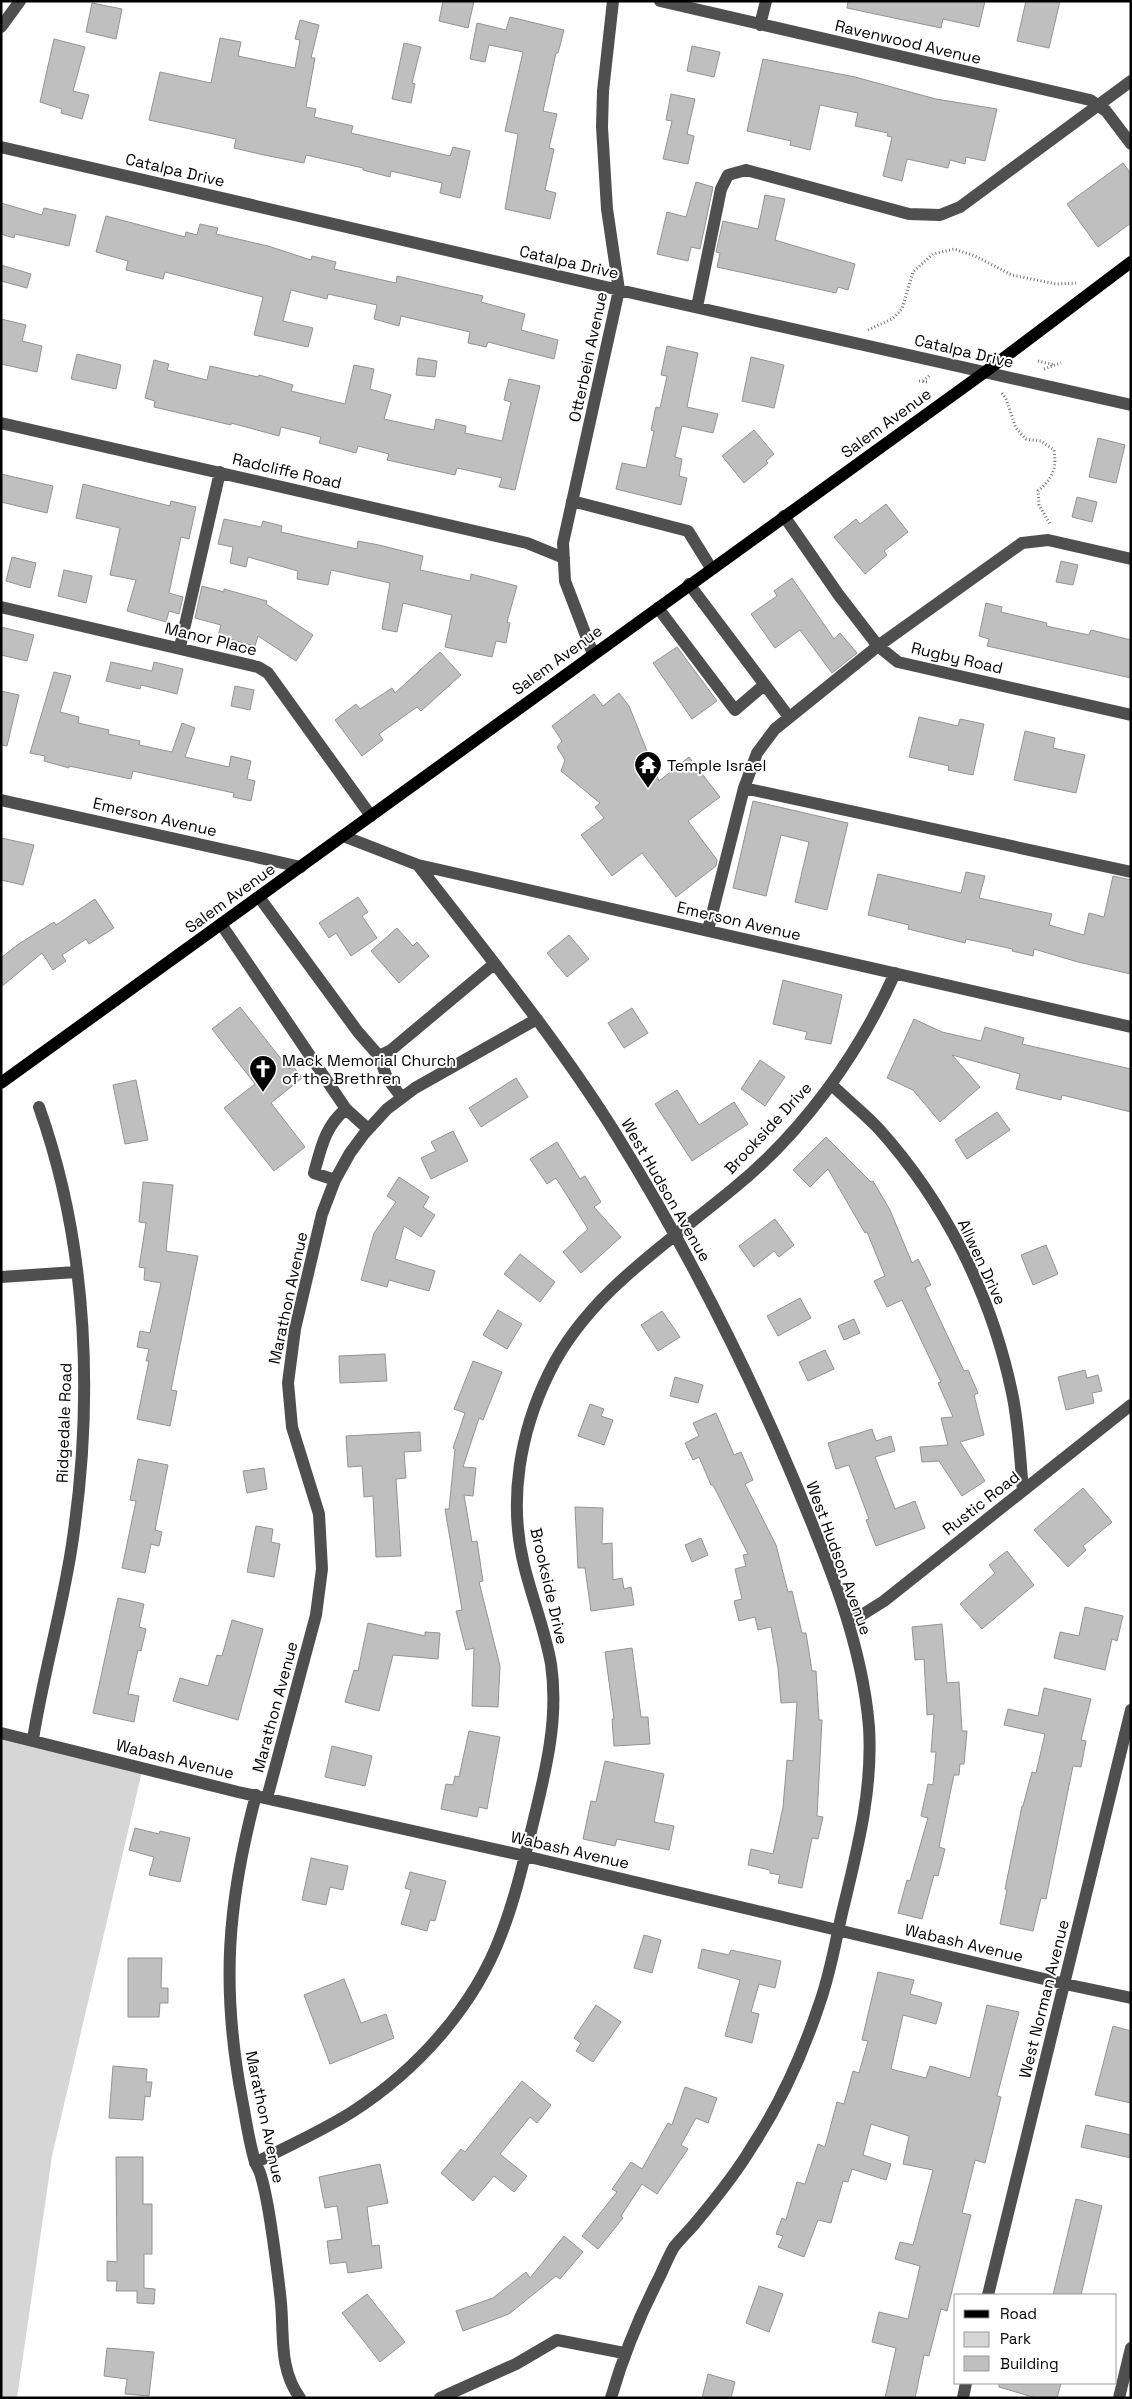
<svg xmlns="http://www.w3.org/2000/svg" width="1132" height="2399" viewBox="0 0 1132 2399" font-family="'Space Grotesk',sans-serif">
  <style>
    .green { fill: #d6d6d6 }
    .building { fill: #bfbfbf; stroke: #939393 }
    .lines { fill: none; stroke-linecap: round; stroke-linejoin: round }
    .path { stroke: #717171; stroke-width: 3; stroke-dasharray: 1 2.5; stroke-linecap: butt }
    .minor { stroke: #4f4f4f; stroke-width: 12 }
    .major { stroke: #000; stroke-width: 12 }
    .labels { text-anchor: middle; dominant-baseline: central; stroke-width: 4; stroke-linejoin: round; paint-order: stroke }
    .street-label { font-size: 16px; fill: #000; stroke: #fff }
    .poi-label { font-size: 16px; fill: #000; stroke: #fff; text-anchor: start }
  </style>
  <rect width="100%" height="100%" fill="#fff"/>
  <!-- green -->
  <path class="green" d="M1,1733L143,1767L52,2156L17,2398H1Z"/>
  <!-- building -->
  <path class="building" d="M443,1H474L468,28L439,21Z
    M848,1H985L979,27L943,19L941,28L847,8Z
    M1026,1H1060L1049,48L1017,41Z
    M92,3L122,9L116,39L86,32Z
    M510,17L564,30L558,53H556L543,111L557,114L549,148L554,149L545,190L556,193L550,219L505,209L518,134L505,131L523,52L489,45L485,62L470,59L477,23L506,30Z
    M300,20L319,25L311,58H315L306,107L316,109L314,117L353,126L351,133L450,156L453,147L470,151L460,198L440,193L442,183L391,171L390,177L363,170V168L306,155L304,163L264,155L234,148L236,139L149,120L160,72L211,83L220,38L241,42L238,56L295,68L300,40L295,39Z
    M54,39L85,47L73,91L89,95L82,119L61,113L62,109L40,102Z
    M404,43L421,47L412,83L415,84L411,103L392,99Z
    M692,46L720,52L714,77L687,71Z
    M763,59L855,77L936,99L997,109L985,161L966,157L965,164L950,160L948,168L907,159L902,181L883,176L892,137L887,136L888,133L855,126L858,113L820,105L810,150L790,145L791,141L747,131Z
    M671,94L695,99L687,134L694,136L688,164L663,159L672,121L666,120Z
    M1123,163L1131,174V223L1098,247L1067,204Z
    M696,182L713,187L700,249L691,247L688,261L657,254L667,212L686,217Z
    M765,195L785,199L775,240L855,264L848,290L838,287L836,293L717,267L720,253L716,252L723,221L758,229Z
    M1,203L42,215L44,208L76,215L69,246L15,234L14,238L1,234Z
    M106,216L185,237L186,232L197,235L200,224L218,228L216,234L268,246L311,260L312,256L336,262L334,269L396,283L397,276L483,296L481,302L525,314L521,330L558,340L554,359L488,342L486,347L468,343L470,332L401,316L399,326L374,319L377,305L328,294L327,299L291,290L283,321L313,328L308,347L254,335L263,297L165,272L163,279L126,270L128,261L96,252Z
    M1,265L31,274L27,288L1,281Z
    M1,319L26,325L22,341L42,346L37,372L1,364Z
    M667,346L698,353L687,407L718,414L713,433L682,426L675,457L682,459L679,476L687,478L681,505L616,489L622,463L646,468L654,431L651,430L656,407L660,408L667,376L661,375Z
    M77,354L121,365L116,389L71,379Z
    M751,357L784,365L774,408L742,401Z
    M418,358L437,361L435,377L416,375Z
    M154,360L169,364L167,370L207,380L210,366L258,377L259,375L293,385L291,391L345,404L354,365L374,369L370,389L391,395L384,419L434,430L436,419L466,426L465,433L502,441L511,402L504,400L509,379L540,386L515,490L499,487L502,478L457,468L455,475L387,460L389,454L358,446L356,453L319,443L321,437L281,427L279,436L231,423V425L154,407L155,401L145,398Z
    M754,430L774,454L766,461L768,463L744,483L722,456Z
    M1098,438L1125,445L1116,483L1089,477Z
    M1,474L53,486L47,513L1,502Z
    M83,484L170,506L171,501L196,507L189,539L181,537L169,593L183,597L179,614L169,611L166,622L127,611L136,580L110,575L120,528L76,518Z
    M1077,497L1097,502L1092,522L1072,517Z
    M886,504L908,532L884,551L887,555L865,574L834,537L856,519L860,524Z
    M224,519L261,527L263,521L282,526L281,532L357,549L358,541L379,545L423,556L420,570L470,581L471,574L517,586L507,622L510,623L506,643L496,641L492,657L445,647L452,615L403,603L397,632L382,629L390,583L331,570L328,585L297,579L298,571L248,557L246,567L230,563L233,547L218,544Z
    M12,557L36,563L30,588L6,581Z
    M1061,561L1078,565L1073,585L1056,582Z
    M64,570L92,576L86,603L58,596Z
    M792,578L834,639L840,633L857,653L832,673L800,630L775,648L751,614L777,596L774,591Z
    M202,586L224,592V589L267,601L266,604L313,635L296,661L258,636L255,646L218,636L221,625L195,618Z
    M986,603L1002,607L1001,612L1047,623L1046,626L1089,635L1091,630L1131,640V678L987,646L989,639L979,636Z
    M1,627L34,635L27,661L1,655Z
    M677,647L717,701L692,719L653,663Z
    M440,652L461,675L421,711L417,707L379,734L383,740L362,756L335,720L356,704L360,709L392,688L395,693Z
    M111,662L152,671L154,662L183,669L177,694L141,685L140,689L106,681Z
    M54,672L71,676L60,712L79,717L78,723L109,730L108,734L140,741L139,745L172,752L182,723L195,728L185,757L229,767L231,756L251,761L247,779L255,781L251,801L233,797L234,793L133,771L131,779L69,766V768L44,761L45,756L30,753Z
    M235,686L254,690L250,710L231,706Z
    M1,691L19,695L7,746L1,745Z
    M619,693L629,706L659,781L689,757L720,797L688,821L717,860L716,866L676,897L642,853L612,876L581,835L604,818L595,807L600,803L561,771L565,760L557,747L562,741L552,726L594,694L603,706Z
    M919,717L958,726L960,719L984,724L973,775L948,770L949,766L909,757Z
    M1025,731L1055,738L1053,748L1085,755L1076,793L1014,780Z
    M753,801L848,823L827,910L795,902L809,842L781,835L766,896L733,888Z
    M1,838L34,845L23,885L1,880Z
    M966,872L985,876L979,898L1052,914L1049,925L1084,935L1089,913L1104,917L1113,876L1131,880V974L1078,962L1034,949L1033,956L1012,951L1013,949L966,939L965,943L908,929L909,925L868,915L878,874L961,893Z
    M358,897L368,912L362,916L377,938L351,956L336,933L329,938L319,923Z
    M95,899L114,928L89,944L86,939L62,955L66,961L53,970L42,953L1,987V958L17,945L54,922L56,925Z
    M397,928L413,946L417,942L429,956L399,983L371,951Z
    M569,935L589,959L567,977L547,953Z
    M783,980L842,995L831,1044L805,1039L807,1032L773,1024Z
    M240,1007L289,1069L293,1066L302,1078L271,1103L305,1147L274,1171L224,1108L255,1084L212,1029Z
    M632,1008L648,1033L624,1048L608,1023Z
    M914,1019L942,1032L981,1041L985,1027L1024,1038L1022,1044L1131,1069V1112L1062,1095L1061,1100L1016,1089L1020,1074L952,1055L980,1087L940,1122L913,1090L887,1078Z
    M760,1060L785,1077L765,1106L741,1089Z
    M516,1078L528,1097L481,1127L469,1108Z
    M136,1080L148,1140L125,1144L113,1085Z
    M677,1090L699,1125L734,1102L748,1124L692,1161L655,1104Z
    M997,1112L1010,1130L967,1159L955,1140Z
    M453,1131L468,1161L431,1179L421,1158L436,1151L431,1142Z
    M826,1137L871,1182L873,1181L890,1210L912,1263L918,1259L931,1285L925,1288L964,1371L968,1370L978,1393L974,1395L984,1435L960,1442L985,1481L962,1496L939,1461L922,1462L920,1447L948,1445L941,1418L953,1417L938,1383L941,1382L902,1300L887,1307L874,1281L885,1276L867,1232L865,1233L828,1169L810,1187L793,1170Z
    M557,1142L580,1179L585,1176L601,1202L594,1207L621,1237L581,1273L563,1252L588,1229L556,1178L547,1184L530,1159Z
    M399,1177L429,1197L423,1207L435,1215L421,1237L404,1226L395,1259L435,1271L429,1291L389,1280L387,1287L361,1280L374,1233L396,1202L387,1196Z
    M143,1182L173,1185L166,1251L198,1256L171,1390L177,1391L170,1426L137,1419L149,1361H146L149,1349L137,1347L140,1331L150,1333L161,1283L144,1280L145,1268L139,1267L146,1223L139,1222Z
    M775,1219L794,1245L779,1257L774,1251L754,1267L739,1246Z
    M1046,1245L1058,1274L1033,1285L1021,1255Z
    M520,1254L555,1282L540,1302L504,1274Z
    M800,1298L811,1318L778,1336L767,1316Z
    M498,1310L522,1324L507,1349L483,1335Z
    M662,1311L680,1337L658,1351L641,1325Z
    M854,1319L860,1333L844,1340L838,1326Z
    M825,1350L834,1369L808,1381L799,1362Z
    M385,1354L387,1381L340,1383L339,1356Z
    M473,1361L502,1372L483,1420L479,1418L463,1467L476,1468L473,1496L464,1495L472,1542L477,1541L483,1581L479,1582L500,1666L498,1707L472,1706L474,1648L466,1650L456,1611L462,1610L445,1509H449L455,1449L453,1448L465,1413L454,1409Z
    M1085,1370L1087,1378L1098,1375L1102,1391L1092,1393L1094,1403L1066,1410L1058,1377Z
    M675,1377L703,1385L698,1403L670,1396Z
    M590,1404L604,1409L601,1416L613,1420L604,1445L578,1436Z
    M716,1413L734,1455L741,1452L753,1480L745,1484L776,1545L788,1592L792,1591L802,1633H806L812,1671H816L819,1720H822L817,1816L823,1817L818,1839L812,1838L802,1888L778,1883L780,1875L770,1873V1870L748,1865L751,1849L773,1854L783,1807L787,1760L793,1761L797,1702L781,1703L778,1668L771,1627L758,1630L755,1617L739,1621L734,1601L742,1599L735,1569L746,1566L743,1555L748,1554L713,1485H711L699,1457L693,1460L685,1443L699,1436L693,1423Z
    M872,1429L876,1441L891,1436L895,1451L875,1457L895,1509L915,1501L925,1528L876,1546L866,1520L869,1519L849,1465L836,1469L828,1443Z
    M420,1432L421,1451L404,1452L406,1478L396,1479L401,1556L376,1557L373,1496L364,1497L362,1466L348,1467L346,1436Z
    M138,1459L168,1465L155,1530L162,1532L159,1546L151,1544L145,1573L122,1568L136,1501L130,1500Z
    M264,1468L267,1489L247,1493L243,1471Z
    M1083,1488L1112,1522L1083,1546L1086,1550L1068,1567L1034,1530Z
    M575,1507L603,1508L602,1544L612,1543L613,1580L622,1578L624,1589L631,1587L634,1605L591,1611L585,1568H578Z
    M256,1526L273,1529L271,1542L280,1544L274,1577L247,1572Z
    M701,1538L708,1555L692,1562L685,1545Z
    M1007,1551L1034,1585L982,1629L960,1604L995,1573L989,1565Z
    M118,1598L144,1604L139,1627L146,1629L141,1651L138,1650L128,1694L139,1696L134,1722L93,1713Z
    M1085,1607L1123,1616L1117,1641L1112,1639L1105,1670L1054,1658L1060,1632L1079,1636Z
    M232,1620L263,1629L238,1720L173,1701L180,1678L208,1686L217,1655L222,1656Z
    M368,1623L425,1636V1632L440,1633L438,1659L393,1655L379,1711L345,1702L354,1670L358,1671Z
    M942,1624L947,1683L959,1682L962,1731H967L964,1764H960L959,1775H954L939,1847L945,1849L938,1876L934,1875L922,1919L898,1913L907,1880L910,1881L928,1818L921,1816L928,1784L933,1785L936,1752H931L934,1714L927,1715L924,1659L915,1660L912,1627Z
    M632,1648L641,1717H648L650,1744L614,1746L612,1719H614L605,1652Z
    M1044,1688L1091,1699L1081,1740L1086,1741L1081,1767L1073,1766L1046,1899L1041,1898L1033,1931L1000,1924L1007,1890L1005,1889L1022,1806H1023L1032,1772L1036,1773L1045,1734L1004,1725L1008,1709L1038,1716Z
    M469,1731L500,1737L487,1809L479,1807L477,1817L441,1809L446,1784L453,1785L455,1776L459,1777Z
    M332,1746L372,1756L365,1786L325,1777Z
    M605,1761L664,1774L654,1822L674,1826L669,1850L617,1839L615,1846L583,1839L591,1801L596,1802Z
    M135,1828L159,1834L160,1831L190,1838L180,1882L149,1875L154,1857L129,1850Z
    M311,1858L348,1866L343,1890L330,1887L326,1905L302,1900Z
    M410,1872L446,1881L435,1921L430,1920L427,1931L401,1924L411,1890L405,1888Z
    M644,1935L661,1940L652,1973L634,1968Z
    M702,1949L729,1955L731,1950L781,1961L775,1988L759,1984L751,2012L759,2014L752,2043L725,2036L740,1980L698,1968Z
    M128,1958H162L161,1988H168V2003H160L159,2017H128Z
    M878,1972L914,1980L910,1994L942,2003L936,2024L903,2015L891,2069L926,2078L930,2066L970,2078L987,2005L1019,2012L997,2096L1001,2097L985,2163L975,2160L962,2213L971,2215L947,2311L941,2309L929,2356L924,2355L915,2398H885L896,2348L872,2342L879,2312L908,2319L920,2266L895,2259L900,2242L913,2245L933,2170L903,2164L909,2136L871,2124L863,2155L891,2164L886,2180L852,2169L848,2182L843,2181L831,2223L818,2220L804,2257L778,2247L783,2236L776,2234L782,2218L786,2220L797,2182L805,2184L818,2144L825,2147L837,2102L844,2104L853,2071L859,2073L868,2041L862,2040Z
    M344,1979L361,2023L386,2014L394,2038L330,2064L304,1995Z
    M596,2005L621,2022L593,2062L576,2051L581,2043L574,2038Z
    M1113,2026L1131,2031V2103L1095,2095Z
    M113,2066L147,2069L146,2082H152L150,2097L145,2096L143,2120L109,2118Z
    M522,2081L551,2105L537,2123L530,2117L500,2154L527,2176L514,2192L494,2176L473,2201L441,2173L461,2149L465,2152Z
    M685,2087L717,2098L708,2123L696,2118L681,2145L688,2149L657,2194L642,2184L621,2216L623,2218L598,2249L582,2236L617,2192L612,2189L631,2162L642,2169L668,2123L672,2125Z
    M1086,2125L1131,2135V2158L1081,2147Z
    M116,2157H143V2204H152V2254H144V2288L155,2289L154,2304L137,2303V2291H116L117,2281H107V2261L117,2262Z
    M380,2164L388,2203L367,2207L372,2246L379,2245L382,2268L348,2273L346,2262L330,2264L327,2241L342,2239L337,2206L325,2208L319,2177Z
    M1076,2199L1102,2206L1085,2278L1081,2295H1053Z
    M564,2236L583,2252L560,2279L556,2276L509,2314L463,2331L456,2311L493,2298L526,2272L530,2278Z
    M759,2286L783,2294L769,2332L746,2323Z
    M367,2294L405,2342L380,2362L342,2313Z
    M107,2348L154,2352L149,2396L125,2394L127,2379L104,2376Z
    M708,2374L735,2382L731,2398H702Z
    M999,2383H1061L1057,2398H1036L999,2387Z"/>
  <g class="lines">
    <!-- path -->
    <path class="path" d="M868,330L892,319L902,309L913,272L933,254L954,249L975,256L1012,275L1056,284L1076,283
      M1038,361L1055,365
      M1044,369L1061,363
      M919,381L927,382
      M923,381L930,375
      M1002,393L1006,399L1016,428L1026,439L1041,441L1054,450C1057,469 1052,479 1038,491L1039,505L1050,524"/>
    <!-- minor -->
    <path class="minor" d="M660,1L1090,100L1106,111L1131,144
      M760,25L766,1
      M1,27L20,1
      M1,147L619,290L1131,405
      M697,307L721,189L728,175L746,170L909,214L940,215L960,207L1131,81
      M1,423L527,543L564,558
      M572,501L688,531L711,568
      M784,516L838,594L878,646L898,662L1131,715
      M689,584L789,717
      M1,607L258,667L268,673L371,816
      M658,608L735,710L764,685
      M180,647L220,472
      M593,654L565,581L563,543L619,290L607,209L602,127L603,91L613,1
      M744,788L1131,872
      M1,800L301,867
      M343,836L418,865L1131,1027
      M418,865C486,953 558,1041 617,1136C685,1246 744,1361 794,1480C827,1559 862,1641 869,1727C873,1791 857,1851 842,1913C835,1944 830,1975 819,2005C803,2053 781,2102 753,2145C737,2172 717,2197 697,2221C690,2230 681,2238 674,2247C668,2257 664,2268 659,2278C639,2317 623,2356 611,2398
      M259,897L358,1032L379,1056L391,1050L494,964
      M221,924L346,1109L368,1129
      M708,930L744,788L757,753L775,729L878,646L1022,543L1048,540L1131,559
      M379,1056L387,1078L402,1098
      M831,1084C846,1099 864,1113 878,1128C945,1202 992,1296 1012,1393C1019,1425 1020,1459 1023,1491
      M335,1180L314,1173C321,1148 325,1126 346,1109
      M1,1277L76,1272
      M849,1623L884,1601L1131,1405
      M1,1733L238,1792L525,1856L1065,1984L1131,1998
      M33,1739C43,1676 61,1614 71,1551C94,1405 89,1247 39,1107
      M256,1795C227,1904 221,1988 242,2099C246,2120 249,2142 255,2162C257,2167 260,2171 261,2176C267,2196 270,2219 273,2239C276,2261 279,2282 281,2303C284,2337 279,2369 300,2398
      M267,1798L316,1615L322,1569L319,1514L292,1427L288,1383L295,1329L322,1214L335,1180L350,1153L364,1134L387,1109L415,1088L537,1019
      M255,2163C288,2146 322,2131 352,2112C417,2070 474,2007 501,1935C515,1899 524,1860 533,1823C546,1770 559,1718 551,1664C545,1630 532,1598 524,1565C508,1500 520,1432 549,1373C588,1293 668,1243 734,1188C803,1132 859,1054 895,973
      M988,2295L1131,1710
      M440,2398L516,2364L557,2340L624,2353
      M963,2398L966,2383
      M1119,2398L1131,2348"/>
    <!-- major -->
    <path class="major" d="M1,1083L985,372L1131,262"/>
  </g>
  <!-- icons -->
  <defs>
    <symbol id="temple-pin" viewBox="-11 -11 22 30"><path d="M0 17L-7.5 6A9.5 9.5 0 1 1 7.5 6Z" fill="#000" stroke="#fff"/><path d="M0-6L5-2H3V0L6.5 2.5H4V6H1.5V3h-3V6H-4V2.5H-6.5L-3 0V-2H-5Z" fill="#fff"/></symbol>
    <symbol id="church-pin" viewBox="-11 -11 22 30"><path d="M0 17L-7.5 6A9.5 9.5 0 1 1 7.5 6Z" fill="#000" stroke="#fff"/><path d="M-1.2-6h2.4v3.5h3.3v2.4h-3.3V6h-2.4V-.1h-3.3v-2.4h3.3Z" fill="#fff"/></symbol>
  </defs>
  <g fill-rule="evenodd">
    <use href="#temple-pin" x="632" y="749" width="32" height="43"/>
    <use href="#church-pin" x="247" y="1053" width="32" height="43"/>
  </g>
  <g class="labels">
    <!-- street labels -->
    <g class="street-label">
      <text transform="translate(908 42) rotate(13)">Ravenwood Avenue</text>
      <text transform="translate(175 170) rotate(13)">Catalpa Drive</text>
      <text transform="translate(569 262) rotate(13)">Catalpa Drive</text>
      <text transform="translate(964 351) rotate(13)">Catalpa Drive</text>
      <text transform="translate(588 357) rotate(-78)">Otterbein Avenue</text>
      <text transform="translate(886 423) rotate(-36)">Salem Avenue</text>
      <text transform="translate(287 471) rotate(13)">Radcliffe Road</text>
      <text transform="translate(211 639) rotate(14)">Manor Place</text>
      <text transform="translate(957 658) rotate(13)">Rugby Road</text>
      <text transform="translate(557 660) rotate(-36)">Salem Avenue</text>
      <text transform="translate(155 817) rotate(13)">Emerson Avenue</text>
      <text transform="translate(230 898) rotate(-36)">Salem Avenue</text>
      <text transform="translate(739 921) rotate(13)">Emerson Avenue</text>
      <text transform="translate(768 1128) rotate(-47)">Brookside Drive</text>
      <text transform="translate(666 1190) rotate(60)">West Hudson Avenue</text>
      <text transform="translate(982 1262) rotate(65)">Allwen Drive</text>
      <text transform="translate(288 1298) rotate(-78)">Marathon Avenue</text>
      <text transform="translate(64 1423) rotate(-88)">Ridgedale Road</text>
      <text transform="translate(981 1503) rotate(-38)">Rustic Road</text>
      <text transform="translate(839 1558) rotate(70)">West Hudson Avenue</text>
      <text transform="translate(549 1586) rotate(77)">Brookside Drive</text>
      <text transform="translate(275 1707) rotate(-75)">Marathon Avenue</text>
      <text transform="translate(175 1759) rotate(14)">Wabash Avenue</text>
      <text transform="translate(570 1850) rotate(13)">Wabash Avenue</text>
      <text transform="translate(964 1943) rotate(13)">Wabash Avenue</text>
      <text transform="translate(1044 1999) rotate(-76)">West Norman Avenue</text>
      <text transform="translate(265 2117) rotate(78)">Marathon Avenue</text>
    </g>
    <!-- poi labels -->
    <g class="poi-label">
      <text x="667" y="765">Temple Israel</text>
      <text x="282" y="1060">Mack Memorial Church<tspan x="282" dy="18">of the Brethren</tspan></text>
    </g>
  </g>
  <!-- border -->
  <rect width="1132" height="2399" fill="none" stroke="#000000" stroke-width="5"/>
  <!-- legend -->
  <rect x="954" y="2294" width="162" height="90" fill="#ffffff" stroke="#999999"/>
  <rect x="964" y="2310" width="25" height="8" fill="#000000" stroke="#999999"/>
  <text x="1000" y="2319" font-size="15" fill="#000000">Road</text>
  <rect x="964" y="2332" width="25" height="15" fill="#d6d6d6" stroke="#999999"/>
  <text x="1000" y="2344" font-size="15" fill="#000000">Park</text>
  <rect x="964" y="2356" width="25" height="15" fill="#bfbfbf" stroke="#999999"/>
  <text x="1000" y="2369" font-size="15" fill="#000000">Building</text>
</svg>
